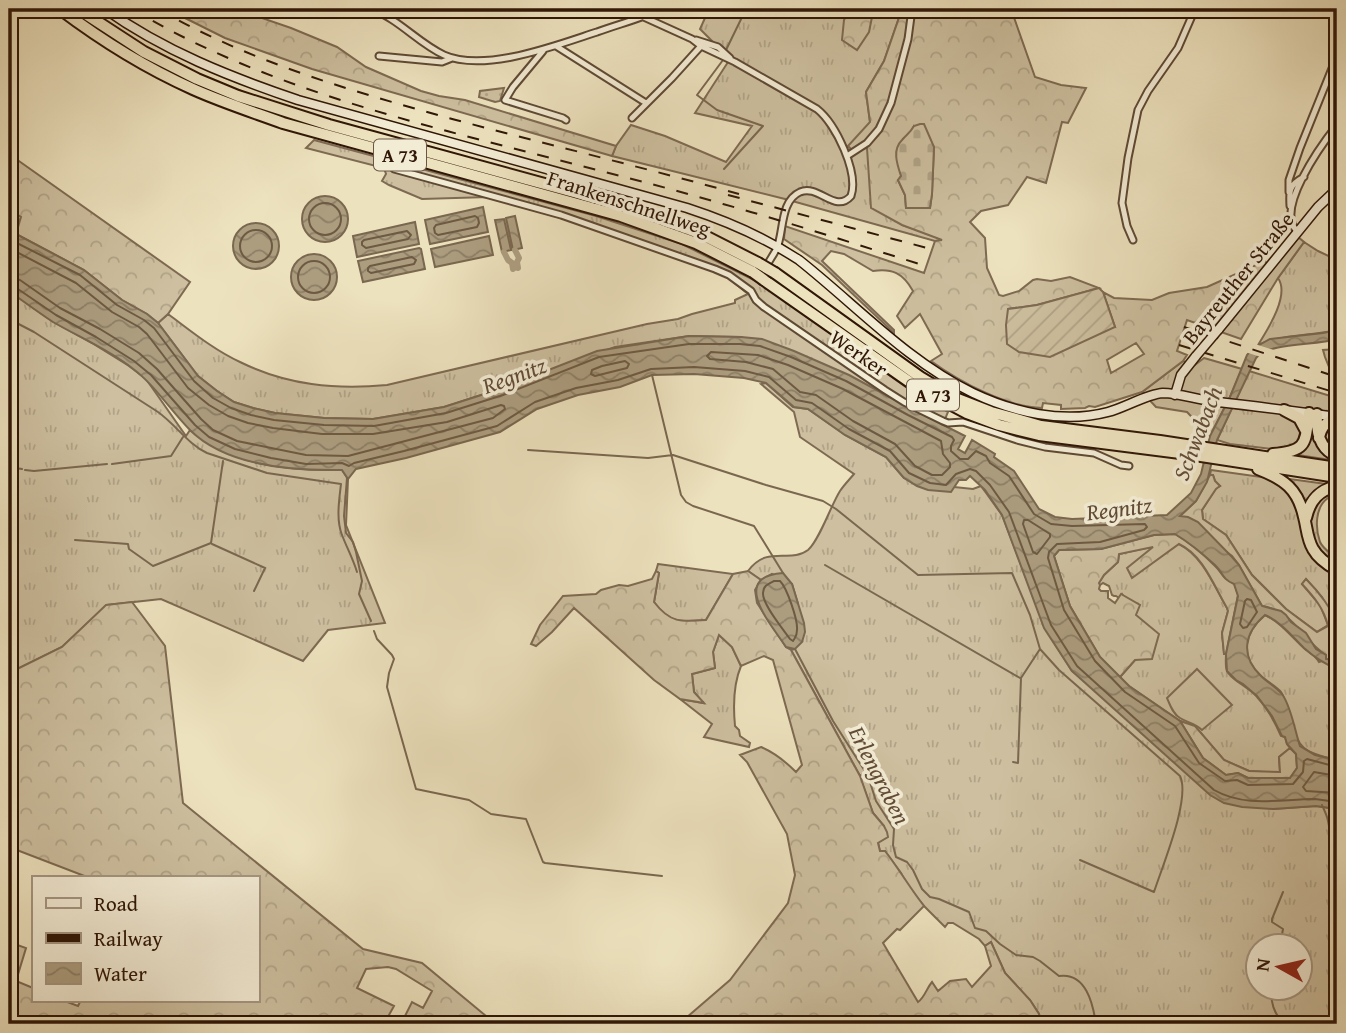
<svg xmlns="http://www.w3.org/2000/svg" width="1346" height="1033" viewBox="0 0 1346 1033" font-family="'Gentium Book Plus',serif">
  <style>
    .grass { fill: url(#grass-tufts); stroke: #7e6a52; stroke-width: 2; fill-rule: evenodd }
    .forest { fill: url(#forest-crowns); stroke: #7e6a52; stroke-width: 2; fill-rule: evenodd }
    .cemetery { fill: url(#cemetery-stones); stroke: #7e6a52; stroke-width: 2 }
    .park { fill: url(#park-dots); stroke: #7e6a52; stroke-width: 2 }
    .garden { fill: url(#garden-furrows); stroke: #7e6a52; stroke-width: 2 }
    .pitch { fill: #cdbf9f; stroke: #7e6a52; stroke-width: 2 }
    .water { fill: url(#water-waves); stroke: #7a674f; stroke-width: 2; fill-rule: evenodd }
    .pier { fill: #ede2be }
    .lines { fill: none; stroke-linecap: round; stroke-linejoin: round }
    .shore { stroke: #6e5a42; stroke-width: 2 }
    .stream { stroke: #7a674f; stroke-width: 2 }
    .canal { stroke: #ac9d7f; stroke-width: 6 }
    .street-casing { stroke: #5e4934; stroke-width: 9 }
    .secondary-casing { stroke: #2f1606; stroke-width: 11 }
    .highway-casing { stroke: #2f1606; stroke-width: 14 }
    .street { stroke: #f3ecd5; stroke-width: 5 }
    .secondary { stroke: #f3ecd5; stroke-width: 8 }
    .highway { stroke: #ede2be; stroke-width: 10 }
    .rail { stroke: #2f1606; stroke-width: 2; stroke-dasharray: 12 12; stroke-linecap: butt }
    .secondary-bridge-casing { stroke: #2f1606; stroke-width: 11; stroke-linecap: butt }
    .highway-bridge-casing { stroke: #2f1606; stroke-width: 14; stroke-linecap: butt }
    .secondary-bridge { stroke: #f3ecd5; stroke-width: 8 }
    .highway-bridge { stroke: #ede2be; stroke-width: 10 }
    .labels { text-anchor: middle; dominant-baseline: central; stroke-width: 7; stroke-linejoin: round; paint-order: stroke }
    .shield { fill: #f3ecd5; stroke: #6a5644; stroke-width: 2 }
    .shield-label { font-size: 19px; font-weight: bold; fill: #2f1606 }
    .street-label { font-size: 21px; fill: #2f1606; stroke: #f3ecd5 }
    .water-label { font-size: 23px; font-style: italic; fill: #614c36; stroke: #f3ecd5 }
  </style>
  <defs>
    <pattern id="grass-tufts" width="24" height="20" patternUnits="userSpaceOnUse" patternTransform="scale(1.75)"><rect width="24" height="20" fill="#cdbf9f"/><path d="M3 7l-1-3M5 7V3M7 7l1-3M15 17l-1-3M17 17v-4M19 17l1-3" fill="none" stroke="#b0a387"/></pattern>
    <pattern id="forest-crowns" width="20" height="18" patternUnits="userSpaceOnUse" patternTransform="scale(1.75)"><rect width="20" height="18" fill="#cdbf9f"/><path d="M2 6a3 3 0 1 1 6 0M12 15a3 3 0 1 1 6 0" fill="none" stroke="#b0a387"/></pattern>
    <pattern id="cemetery-stones" width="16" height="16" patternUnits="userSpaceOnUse" patternTransform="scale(1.75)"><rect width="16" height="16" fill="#cdbf9f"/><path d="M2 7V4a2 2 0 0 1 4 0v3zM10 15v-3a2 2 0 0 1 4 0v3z" fill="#b0a387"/></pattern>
    <pattern id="park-dots" width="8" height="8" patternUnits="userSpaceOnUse" patternTransform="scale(1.75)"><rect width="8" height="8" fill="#cdbf9f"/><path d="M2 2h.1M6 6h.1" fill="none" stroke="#b0a387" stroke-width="1.8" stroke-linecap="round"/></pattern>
    <pattern id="garden-furrows" width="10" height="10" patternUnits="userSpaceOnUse" patternTransform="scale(1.75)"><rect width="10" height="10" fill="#cdbf9f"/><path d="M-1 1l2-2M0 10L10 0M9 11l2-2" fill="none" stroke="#b0a387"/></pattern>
    <pattern id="water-waves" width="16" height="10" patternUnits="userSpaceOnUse" patternTransform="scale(1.75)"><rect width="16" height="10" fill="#ac9d7f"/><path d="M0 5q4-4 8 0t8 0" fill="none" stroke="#8c7f66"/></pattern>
  </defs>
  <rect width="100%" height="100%" fill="#ede2be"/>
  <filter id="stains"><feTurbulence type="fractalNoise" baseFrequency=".00286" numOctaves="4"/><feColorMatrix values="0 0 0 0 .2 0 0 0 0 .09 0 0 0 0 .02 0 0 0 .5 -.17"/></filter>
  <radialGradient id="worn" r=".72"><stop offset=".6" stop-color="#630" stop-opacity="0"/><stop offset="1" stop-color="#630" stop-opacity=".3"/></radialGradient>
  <!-- grass -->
  <path class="grass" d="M709,9H902L884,61L866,92L870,122L867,147L902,225L944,239L935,241L785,199L612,156L616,146L631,125L665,136L726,162L752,126L695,113L730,59L700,29Z
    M314,140L596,216L682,244L758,282L910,390L948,412L943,424L912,409L741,337L689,336L615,347L500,389L444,407L373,419L324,418L275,413L253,408L234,402L217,391L198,376L158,323L168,314C191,331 214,350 240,362C287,385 335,390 387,385L647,324L678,319L692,314L735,303V300L748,294L722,273L571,221L489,197L422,199L389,185L382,181L386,174L384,168L306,148Z
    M9,209L21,217L16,234L9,232Z
    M1304,242L1318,251L1337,260V330C1311,336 1283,334 1258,345C1268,329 1290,295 1278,278Z
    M9,291L52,321L92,343L129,366L146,379L186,436L190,430C231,466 290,471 342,470L348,479L346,525L385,623L328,630L303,661L161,599L107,605L62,647L9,673Z
    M1337,349V369L1329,367L1325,357L1323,350Z
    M1204,358L1242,369L1230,397L1210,436L1187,412L1156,407L1142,392L1183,361L1195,365Z
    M1249,371L1337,398V461L1298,455L1296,452L1230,444L1217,440Z
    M766,383L793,407L808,409L845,435L886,457L904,478L954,487L973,489L981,486L1002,515L1045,628L1072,671L1273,809L1316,806L1337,809V1024H1041L1039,1014L1030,1000L1005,973L991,942L985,946L979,939L953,923H948L945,927L924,906L909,888L901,873L885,851L880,852L878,842L884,826L873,813L861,780L870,773L868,770L860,776L791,650L795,649L798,604L792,584L772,574L761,580L748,571C768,544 790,564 808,550C819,541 831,505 840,491C844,485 849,480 854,474L800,437L794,412L761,384ZM1258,946H1300V988H1258Z
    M1211,470L1289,481L1290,479L1326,484L1328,490L1337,489V499L1328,498C1315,507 1315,528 1320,542C1323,549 1332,554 1337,559V627L1322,597L1306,579L1302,584L1320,605L1328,625L1317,632L1286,609L1252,575L1226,535L1203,519L1202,510L1216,488L1220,486L1215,481L1213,475H1210Z
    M1179,544C1203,556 1214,586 1227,608L1228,611L1222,633L1224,653L1226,654C1226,658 1225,667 1227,671C1231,680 1250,688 1257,697C1268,709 1275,722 1281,736L1285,737L1287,744L1290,748L1279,757L1280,773L1249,771L1224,760L1195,726L1180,721L1129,686L1120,677L1135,660L1136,615L1122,594L1119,598L1116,596H1114L1112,595L1109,586L1103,583L1100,585L1098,584L1104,575L1118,562L1119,554L1155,546Z
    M658,564L733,574L706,620C681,622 670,624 654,602L659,573L656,571Z
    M1265,615C1282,623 1292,638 1306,650C1312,654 1315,655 1319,662L1322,661L1337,669V760C1295,751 1300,746 1286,708C1285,703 1284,696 1281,692C1276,686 1266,681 1260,675C1239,655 1244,633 1265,615Z
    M719,635L732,647L741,666C733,685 733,705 735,726L739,730L740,736L750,743L749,747L704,737L712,724L680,699L703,703L694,692L692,674L715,668L713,652Z"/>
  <!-- forest -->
  <path class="forest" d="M167,9H236L291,28L337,47L366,67L421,91L439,96L465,100L616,146L612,156L312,69L225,38Z
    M850,9H859L872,17L869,32L857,50L842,40L844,20Z
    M902,9H1011L1035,77L1061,85L1086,88L1068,123L1062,122L1046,183L1027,177L1008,205L981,211L970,222L985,238L987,268L999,295L1003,296L1019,291L1033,280L1037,279L1051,281L1070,277L1099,288L1037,305L1008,309L1115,327L1103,292L1114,298L1152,300L1169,293L1207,287L1265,261L1271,269L1298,237L1304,242L1278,278L1241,339L1187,320L1177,351L1187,355L1183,361L1142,392L1095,407L1089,406L1085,408L1061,409V405L1043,403L1042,408C1006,407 960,382 931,361L942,354L920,314L905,328L897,316L913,291C903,273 892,268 873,271L844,254L831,251L822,261L894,330V333L822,265L784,239L785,226L924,273L935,241L942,240L902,225L871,208L867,148L852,150L848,146L870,122L866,92L884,61ZM914,126L934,147L932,194L930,208H906L905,195L898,180L901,176L903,139L909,135ZM1136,343L1144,354L1111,373L1107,360Z
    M9,154L190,282L168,314L158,323L147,314L122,300L84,270L16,234L21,217L9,209Z
    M1210,475H1213L1215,481L1220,486L1216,489L1202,510L1203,519L1226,535L1252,575L1286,609L1317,632L1328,626C1324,608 1313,596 1302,584L1306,579C1317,590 1334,610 1337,627C1339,637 1337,650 1337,661L1326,659V655C1301,639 1294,611 1262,606L1239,565L1232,556L1179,517L1196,501Z
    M1175,534C1190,543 1202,553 1214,565C1223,573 1222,579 1234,583L1238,595L1226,654H1224L1222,633L1228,611L1227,608C1214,586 1203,555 1179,544L1132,578L1127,568L1153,547L1119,554L1118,562L1104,575L1099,583L1100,585L1099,589L1101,591H1108V598L1115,603L1121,594L1140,605L1136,615L1159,634L1152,659L1135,660L1120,677L1100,657L1070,606L1054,556L1059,550L1101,549L1154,535Z
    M656,571L659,573L654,602C670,623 681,622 706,620L733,574L748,571L761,580L755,590L757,603L786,647L791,650L860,776L873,813L884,826L887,832L888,837L878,843L880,851H885C899,869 910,888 924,906L900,930L897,929L883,943L918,1002C925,997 926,989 932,982L938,991L950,981L966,979L972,987L991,966L985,946L991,942L1005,973L1030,1000L1039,1014L1041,1024H679L730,980L788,903L795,875L787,834L747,762L740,755L761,747C775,753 785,761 796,772L802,765L773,660L764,656L741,666L732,647L719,635L713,652L715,668L692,674L694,692L704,703L680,699L654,680L574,608L552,632L536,646L531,644L540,625L563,596L596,594L601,590L619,585L628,586L652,579Z
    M132,602L165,646L183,803L363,949L422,963L486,1016L482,1024H401L412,1002L423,1008L432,991L396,969L388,967L366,969L357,988L394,1006L384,1024H9V942L26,948L16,981L33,988V1000H62L78,1006L81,1000H257V877H87L9,847V673L62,647L106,605Z
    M1180,721L1195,726L1224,760L1249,771L1280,772L1279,757L1290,748L1296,754L1297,768L1290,778H1248L1238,773L1226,775L1203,758Z"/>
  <!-- cemetery -->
  <path class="cemetery" d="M920,124H924L934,147L932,194L930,208H906L905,195L898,180L901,176C897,164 892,150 902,140C907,134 910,133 914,126Z"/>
  <!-- park -->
  <path class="park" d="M504,88L500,101L495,102L479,97L480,91Z"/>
  <!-- garden -->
  <path class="garden" d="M1099,288L1103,292L1115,327L1050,357L1019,352L1007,344L1006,325L1008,309L1037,305Z"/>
  <!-- pitch -->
  <path class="pitch" d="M1197,669L1232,705L1202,730C1195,723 1188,723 1180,718C1173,714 1170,705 1167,698Z"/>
  <!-- water -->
  <path class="water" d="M302 219a23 23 0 1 1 46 0a23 23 0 1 1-46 0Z
    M483,207L488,232L430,244L425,220Z
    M515,216L522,248L513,250L506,218Z
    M504,219L511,250L502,252L495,220Z
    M415,222L419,244L357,257L353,236Z
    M233 246a23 23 0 1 1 46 0a23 23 0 1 1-46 0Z
    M9,232L16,234L84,270L122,300L147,314L158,323L198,376L217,391L234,402L253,408L275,413L324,418L373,419L444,407L500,389L597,351L689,336L741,337L762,339L794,351L849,375L912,409L965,436L958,449L965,453L972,440L995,454L994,457L1014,471L1039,509L1055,517L1072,519L1167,515L1191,493L1201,474L1210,436L1230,397L1247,355L1252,349L1270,339L1323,333L1337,330V339C1314,346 1270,342 1256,358L1217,440L1207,482L1196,501L1180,516L1188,517L1198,522L1232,557L1239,565L1262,606L1281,611L1286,615L1291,622L1306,633L1316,649L1326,655V659L1337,661V669C1325,664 1314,657 1304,648C1292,636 1281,622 1265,615C1244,633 1240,656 1261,676C1267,682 1276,687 1282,694C1291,706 1295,731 1300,746L1315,755L1337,760V809L1316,806L1273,809L1242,807L1224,803L1210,795L1072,671L1044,628L1002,515L985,490L970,476L966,480H959L951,492L928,490L917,486L904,478L886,457L845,435L808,409L794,407L766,383L744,378L694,374L652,375L620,387L578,395L537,409L500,432L406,458L356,469L348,479L342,470C294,471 226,466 190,430C170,410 155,385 132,368C108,349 79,337 53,322C38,312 23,301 9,291ZM1175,534C1190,543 1202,553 1215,565C1223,573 1222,579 1234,584L1238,596L1226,654L1227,671L1236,680L1243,684L1257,696L1272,716L1282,736L1285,737L1287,744L1296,754L1297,768L1290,778H1248L1238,773L1226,775L1203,758L1180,721L1129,686L1100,657L1070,606L1054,556L1059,550L1101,549L1154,535Z
    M489,236L493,255L435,267L431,249Z
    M419,248L421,249L425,269L363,282L358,261Z
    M291 277a23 23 0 1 1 46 0a23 23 0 1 1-46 0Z
    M783,573L792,584L804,623L805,632L802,642L795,649L786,647C771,624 729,577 783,573Z"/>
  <!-- pier -->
  <path class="pier" d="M1254,343L1258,345L1277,351L1271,352L1261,357L1245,352Z"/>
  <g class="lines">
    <!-- shore -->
    <path class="shore" d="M309 219a16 16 0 1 1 32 0a16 16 0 1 1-32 0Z
      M475,216L478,218L479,223L477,227L438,235L435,233L434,228L436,225Z
      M240 246a16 16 0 1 1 32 0a16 16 0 1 1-32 0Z
      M407,231L411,235L408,239L366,248L362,245V242L364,240Z
      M9,239L80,275L117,305L144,320L154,328L194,381L213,398L231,408L251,415L274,420L324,425L374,426L446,413L503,395L599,357L689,344H740L760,346L791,357L846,381L908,415L952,437L954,440L951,446V451L960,459H968L976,451L986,456L990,463L1009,476L1034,514L1051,524L1072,526L1145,524L1147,527L1144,530L1100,542L1057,544L1049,552L1048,558L1064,610L1095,661L1125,692L1175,726L1199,763L1225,781L1237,780L1248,785L1293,784L1303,772L1304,761L1307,759L1337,767
      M9,248L76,283L112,312L139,327L147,334L188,388L209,405L228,416L248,423L273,428L322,434H373L447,422L501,405L504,406L505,409L493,418L348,456L306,455L237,441L213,430L201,419L157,369L139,353L100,329L60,308L20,280L9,277
      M412,257L416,260L414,264L371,273L368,271V268L370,266Z
      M298 277a16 16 0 1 1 32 0a16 16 0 1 1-32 0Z
      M9,286L15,287L56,315L96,337L134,361L151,375L195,425L209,437L235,449L271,458L306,464L342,463L349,466L354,463L404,451L497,426L535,402L576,388L618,380L651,369L694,367L745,371L769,377L796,400L812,403L849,429L890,451L909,473L930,483L946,485L956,474L970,469L976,471L990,485L1009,512L1051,625L1077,666L1214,790C1246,808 1280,799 1315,799C1322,800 1330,801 1337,802
      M711,352L758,355L788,365L843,389L941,441L943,454L950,463V467L942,475H932L915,466L895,444L853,421L816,395L800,392L773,369L746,362L710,359L707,356Z
      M625,361L629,364L627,368L595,376L591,374L592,370L602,366Z
      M1024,520H1028L1050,534V537L1037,554L1033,552L1023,524Z
      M774,581H780C787,588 798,620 797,630C797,636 796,636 793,641L790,639C783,629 762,604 763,593C763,586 768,584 774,581Z
      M1247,599L1251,600L1257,612L1247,627L1243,628L1240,624L1245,601Z
      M1337,776L1314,772L1303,787L1306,791L1337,793"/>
    <!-- stream -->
    <path class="stream" d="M726,50L746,9
      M723,60L697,95L717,110L763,126L724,169
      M9,319L34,332L158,412C176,425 188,444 207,453L267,473L341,484C339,501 336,520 342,535C347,548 353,559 357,572
      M652,375L681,495L686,502L693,506L754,526L783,573
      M528,450L648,458L673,455L766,485L823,501L836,509L918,575L1012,573L1030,615L1040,649L1021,678L1018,763L1013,762
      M112,464L171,456L183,437
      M9,467L22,469
      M25,470L34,471L107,464
      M347,478L344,516L346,533L353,542L356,552L362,581L359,594L371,621
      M75,540L128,544L129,549L153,566L211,543L223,461
      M212,544L265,568L254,591
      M825,565L1020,678
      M374,631L377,639L392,655L394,659L389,673L387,687L416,789L469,800L491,814L526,819L543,862L545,863L662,876
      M795,649L833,721L868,776L876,801L894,829L893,845L896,857L907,862L913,870L922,889L930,897L939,899L969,912L975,928L986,931L1000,944L1016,955L1033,957L1040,961L1059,976C1086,972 1093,1004 1096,1024
      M1040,649L1059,670L1180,776C1191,798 1162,867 1154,892L1080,860
      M1322,805C1324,810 1327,815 1328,821C1331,834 1331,848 1337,861
      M1280,946L1283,929L1272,922V919L1283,892
      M1272,988C1270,1003 1274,1012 1283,1024"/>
    <!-- canal -->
    <path class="canal" d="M515,250L519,258L517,262L518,268
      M504,252L508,260L512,263L513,269"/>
    <defs>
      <path id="street" d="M371,9C399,19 418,43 444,55C485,73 557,45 597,32C613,26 629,22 644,16
        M626,9L692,39L701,46L735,62L817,109C836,124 859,173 851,196C835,214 819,184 800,192C780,201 784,231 777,248C774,254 769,261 766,267
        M696,40L718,47L730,58
        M556,46L646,103
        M543,51L513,87L505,100L563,118L566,120
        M379,56L442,62L452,58
        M632,118L672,78L701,46
        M847,156L867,143L879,129L891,103L908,39L912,9
        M394,169L561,215L715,269L729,275L751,291L756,300L764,307L885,390L904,402L943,421L948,423L963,422L1017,440L1045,447L1094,453L1121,465L1129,466
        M1289,192V180L1300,148L1337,56
        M1290,206C1289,190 1289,185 1304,177
        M1298,232C1273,211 1322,144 1337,125
        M1133,240L1127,226L1122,203L1128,158L1138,110L1148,91L1178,48L1195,9"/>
      <path id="secondary" d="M105,9C164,51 230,77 298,100L687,208C727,221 764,237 799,260C856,305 907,361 973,393C1013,412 1063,424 1108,412C1124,408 1147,394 1163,393C1178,393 1195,399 1210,401C1253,406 1295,411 1337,417
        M1218,330L1318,207L1337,189
        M1175,395L1181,375L1196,356"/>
      <path id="highway" d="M60,9C101,40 146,68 193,89C222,102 253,112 283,123L621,216L696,243L753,272
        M78,9L144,52L197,79L238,96L329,125L625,206L699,233L758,263
        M775,273L920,377L955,398L991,412L1041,426L1160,441L1337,468
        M764,280L914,385L967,413L999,425L1039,435L1188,454L1337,477
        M1284,410L1299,418L1306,431
        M1317,414C1316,432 1319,449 1337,456
        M1319,438C1321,427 1326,421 1337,418
        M1273,454C1308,451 1305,443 1309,413
        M1258,469C1284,479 1298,489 1304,517C1307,528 1307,539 1313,549C1318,558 1328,565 1337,570
        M1306,518C1310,500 1319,490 1337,486"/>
    </defs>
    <!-- street casing -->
    <use href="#street" class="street-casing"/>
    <!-- secondary casing -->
    <use href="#secondary" class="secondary-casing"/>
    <!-- highway casing -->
    <use href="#highway" class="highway-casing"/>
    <!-- street -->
    <use href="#street" class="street"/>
    <!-- secondary -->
    <use href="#secondary" class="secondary"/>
    <!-- highway -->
    <use href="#highway" class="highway"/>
    <!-- rail -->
    <path class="rail" d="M132,9C266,89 420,124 570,163C621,176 672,189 723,204C791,223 858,245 926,266
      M158,9C250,62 354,92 456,120C550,145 645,168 739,194
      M728,195L931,249
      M1184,327L1337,377
      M1179,345L1337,393"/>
    <defs>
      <path id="secondary-bridge" d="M1196,356L1218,330"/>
      <path id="highway-bridge" d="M758,263L775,273
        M753,272L764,280"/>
    </defs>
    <!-- secondary-bridge casing -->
    <use href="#secondary-bridge" class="secondary-bridge-casing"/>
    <!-- highway-bridge casing -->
    <use href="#highway-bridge" class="highway-bridge-casing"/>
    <!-- secondary-bridge -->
    <use href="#secondary-bridge" class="secondary-bridge"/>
    <!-- highway-bridge -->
    <use href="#highway-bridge" class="highway-bridge"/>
  </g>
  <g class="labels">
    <!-- shield labels -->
    <g class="shield">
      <rect x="374" y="139.5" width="52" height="31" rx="5"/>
      <rect x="907" y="379.5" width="52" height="31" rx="5"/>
    </g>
    <g class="shield-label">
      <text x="400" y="155">A 73</text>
      <text x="933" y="395">A 73</text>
    </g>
    <!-- street labels -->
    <g class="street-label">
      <text transform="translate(629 203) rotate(18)">Frankenschnellweg</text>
      <text transform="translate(1238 278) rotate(-51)">Bayreuther Straße</text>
      <text transform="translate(859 353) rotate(35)">Werker</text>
    </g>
    <!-- water labels -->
    <g class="water-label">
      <text transform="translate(514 375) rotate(-20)">Regnitz</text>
      <text transform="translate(1197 433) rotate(-69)">Schwabach</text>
      <text transform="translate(1119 508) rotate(-7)">Regnitz</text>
      <text transform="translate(880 775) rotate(63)">Erlengraben</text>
    </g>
  </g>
  <!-- margin -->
  <rect width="1346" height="1033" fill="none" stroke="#ede2be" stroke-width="35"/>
  <rect x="10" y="10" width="1325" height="1012" fill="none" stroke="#2f1606" stroke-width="3.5"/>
  <rect x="18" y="18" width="1311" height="998" fill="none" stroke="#2f1606" stroke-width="2"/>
  <!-- legend -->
  <rect x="32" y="876" width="228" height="126" fill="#f3ecd5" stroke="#a59682" stroke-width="2"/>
  <rect x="46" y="898" width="35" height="10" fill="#f3ecd5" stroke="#a59682" stroke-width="2"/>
  <text x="94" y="911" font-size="21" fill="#2f1606">Road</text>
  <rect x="46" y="933" width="35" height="10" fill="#2f1606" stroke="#a59682" stroke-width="2"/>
  <text x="94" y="946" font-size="21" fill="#2f1606">Railway</text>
  <rect x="46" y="963" width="35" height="21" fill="url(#water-waves)" stroke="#a59682" stroke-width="2"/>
  <text x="94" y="981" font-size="21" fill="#2f1606">Water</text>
  <!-- north arrow -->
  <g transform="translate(1279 967) rotate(278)"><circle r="33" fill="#f3ecd5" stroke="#a59682" stroke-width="2"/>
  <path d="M0-5L12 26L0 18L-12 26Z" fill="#8f2418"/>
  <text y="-10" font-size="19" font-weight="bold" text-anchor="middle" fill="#2f1606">N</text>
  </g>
  <rect width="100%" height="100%" filter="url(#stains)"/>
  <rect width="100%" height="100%" fill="url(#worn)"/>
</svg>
